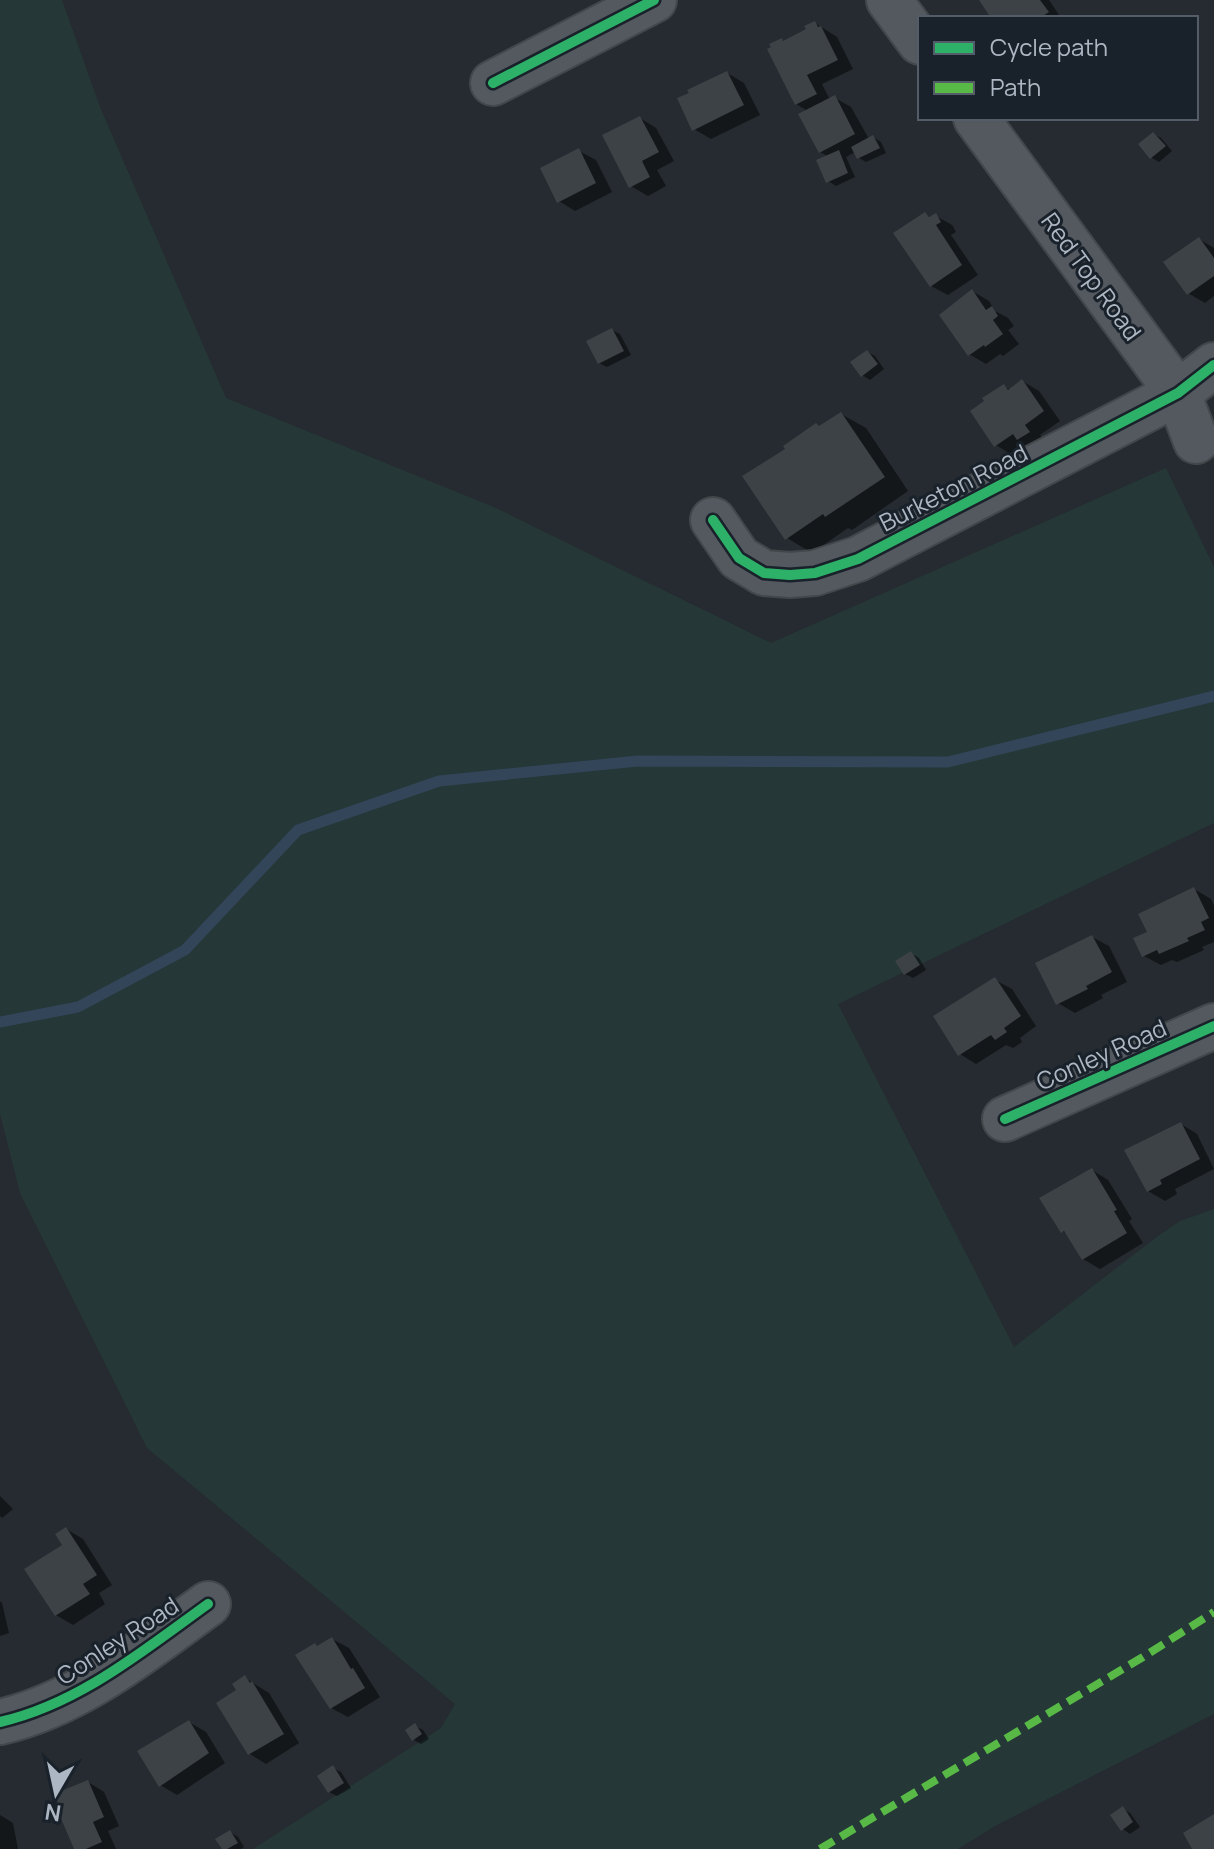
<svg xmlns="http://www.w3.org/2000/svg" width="1214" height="1849" viewBox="0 0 1214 1849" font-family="Manrope,sans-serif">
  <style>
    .green { fill: #253737 }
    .shadow { fill: #0007 }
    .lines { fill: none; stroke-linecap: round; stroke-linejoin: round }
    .stream { stroke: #334558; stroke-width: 11 }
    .building { fill: #3d4247 }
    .minor-casing { stroke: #42474b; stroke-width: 48 }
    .minor { stroke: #54585f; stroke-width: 44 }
    .quiet { stroke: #58b947; stroke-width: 8; stroke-dasharray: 16 8; stroke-linecap: butt }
    .cycleway-casing { stroke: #19212a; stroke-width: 15 }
    .cycleway { stroke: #2db169; stroke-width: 10 }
    .labels { text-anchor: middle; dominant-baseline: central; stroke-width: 6; stroke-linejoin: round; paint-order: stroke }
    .street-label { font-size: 24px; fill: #adb7c3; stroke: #19212a }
  </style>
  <rect width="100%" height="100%" fill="#252b30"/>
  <!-- green -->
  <path class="green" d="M0,0H62L100,107L226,398L496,508L771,643L1166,468L1214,567V823L838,1004L1014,1347L1158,1236L1180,1221L1214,1209V1714L997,1825L958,1849H253L441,1728L455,1704L147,1448L20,1193L0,1114Z"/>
  <!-- shadow -->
  <path class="shadow" d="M981,0H1049L1061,18H994Z
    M815,23L837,37L853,69L822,84L830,100L835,98L851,107L869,139L873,137L881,142L886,153L866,162L859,158L855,152L846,157L855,177L836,186L828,181L829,157L820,152L808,111L796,104L782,40L785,42L808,30Z
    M727,73L744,83L760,115L711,139L694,129Z
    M640,118L656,128L674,161L657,170L666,186L648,196L631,186Z
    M1153,134L1161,138L1172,151L1159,162L1152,158Z
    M579,151L596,160L612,192L575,211L559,201Z
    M925,214L932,218L936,216L952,225L956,232L951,235L978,275L948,295L931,286Z
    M1199,239L1214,248V296L1205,303L1188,293Z
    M972,291L989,301L995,311L1008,318L1014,326L1008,330L1019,344L1003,356L1000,354L986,364L969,354Z
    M612,330L620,334L631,355L607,367L599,363Z
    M867,352L875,356L884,369L870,380L862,375Z
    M1022,381L1039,391L1060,421L1040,435L1045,442L1035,448L1028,444L1012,455L996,445L1004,386L1010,390Z
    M841,414L866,428L908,491L852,530L848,528L812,553L787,538L820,428Z
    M1194,889L1211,899L1214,906V942L1202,947L1204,950L1177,962L1172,960L1161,965L1144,956L1150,932Z
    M1092,937L1109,946L1127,982L1101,995L1103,998L1075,1013L1058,1003Z
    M911,953L919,958L926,970L913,978L905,974Z
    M995,980L1012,989L1036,1026L1020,1038L1022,1042L1013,1048L1006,1045L976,1064L960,1054Z
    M1181,1124L1197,1134L1214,1169L1175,1189L1177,1194L1165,1201L1148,1191Z
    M1092,1170L1108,1180L1132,1219L1129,1221L1143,1243L1100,1269L1083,1259L1069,1235L1062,1231Z
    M0,1496L13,1509L2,1518L0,1516Z
    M66,1529L83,1539L112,1585L99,1593L105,1604L73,1625L56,1615Z
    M0,1601L2,1603L9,1633L0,1636Z
    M332,1639L349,1648L380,1697L348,1717L331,1708L319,1647Z
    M245,1678L269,1693L299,1743L266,1764L250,1754L238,1690Z
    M189,1722L206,1732L225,1763L177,1795L160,1785Z
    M415,1726L423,1730L429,1739L421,1744L414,1740Z
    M333,1768L341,1772L351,1788L337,1796L329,1792Z
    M88,1782L104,1792L119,1826L108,1831L116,1849H76Z
    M1123,1809L1130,1813L1140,1827L1130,1834L1123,1829Z
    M0,1815L13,1823L18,1849H0Z
    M230,1832L238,1837L244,1847L241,1849H224Z"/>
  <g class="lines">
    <!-- stream -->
    <path class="stream" d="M0,1022L78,1007L185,950L298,830L439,781L638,761L948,762L1214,696"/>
  </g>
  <!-- building -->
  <path class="building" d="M979,0H1040L1049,12L1040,18H991Z
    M815,21L818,27L821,26L838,60L807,75L817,94L795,105L767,49L771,47L769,44L782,38L783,41L806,29L804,26Z
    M727,71L744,105L692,131L677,98L689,93L687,90Z
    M835,95L855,134L819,153L798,114Z
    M640,116L659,152L642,161L650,177L629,188L602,135Z
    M1153,132L1166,146L1150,159L1138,144Z
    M873,135L880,148L857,159L851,147Z
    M579,148L596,183L557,203L540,168Z
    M839,150L848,173L826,183L816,160Z
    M925,212L929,217L936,213L941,222L936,225L962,265L930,287L893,233Z
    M1199,237L1214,258V276L1187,295L1163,262Z
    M972,289L986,310L992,306L998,316L993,320L1003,334L985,347L984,345L968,356L939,315Z
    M612,328L624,351L598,364L586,341Z
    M867,350L878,364L861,377L850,362Z
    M1022,379L1044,411L1025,425L1030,432L1017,440L1013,434L994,447L970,411L984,401L982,398L1004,384L1008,390Z
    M841,412L885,477L825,517L823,514L785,540L742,476L785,449L783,446L816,423L819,426Z
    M1194,887L1209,918L1201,922L1205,930L1187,938L1189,941L1159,954L1157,950L1142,957L1133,938L1147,932L1138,914Z
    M1092,935L1112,972L1086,986L1088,989L1056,1005L1035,963Z
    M911,951L920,965L904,975L895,961Z
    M995,977L1021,1016L1004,1028L1007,1032L995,1040L991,1035L958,1056L933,1016Z
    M1181,1122L1200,1159L1160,1180L1162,1184L1147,1192L1124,1150Z
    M1092,1168L1117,1210L1114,1211L1127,1233L1082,1260L1064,1231L1061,1233L1039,1198Z
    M66,1527L97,1575L83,1584L90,1594L55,1616L24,1569L62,1545L55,1534Z
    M332,1637L351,1669L353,1668L365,1688L330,1709L295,1655L315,1643L317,1646Z
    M245,1675L250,1683L252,1681L284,1734L248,1755L216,1703L236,1690L232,1684Z
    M189,1720L209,1753L159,1787L137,1751Z
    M415,1723L422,1734L412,1741L405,1730Z
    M333,1765L344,1783L328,1793L317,1776Z
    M88,1780L104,1817L93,1822L102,1842L86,1849H74L51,1795Z
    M1123,1806L1133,1822L1121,1831L1110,1815Z
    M1214,1814V1849H1192L1183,1833Z
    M230,1830L238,1843L227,1849H222L215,1839Z"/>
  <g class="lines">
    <defs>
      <path id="minor" d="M889,0L920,42
        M493,83L654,0
        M976,118L1178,393L1196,441
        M713,520L739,558L764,573L790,575L815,573L858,559L1178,393L1214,365
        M1005,1119L1214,1026
        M0,1722C79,1704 144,1650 208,1604"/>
    </defs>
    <!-- minor casing -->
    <use href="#minor" class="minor-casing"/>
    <!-- minor -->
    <use href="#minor" class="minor"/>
    <!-- quiet -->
    <path class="quiet" d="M820,1849L1143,1657L1214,1612"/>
    <defs>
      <path id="cycleway" d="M493,83L654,0
        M713,520L739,558L764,573L790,575L815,573L858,559L1178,393L1214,365
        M1005,1119L1214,1026
        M0,1722C79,1704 144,1650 208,1604"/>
    </defs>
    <!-- cycleway casing -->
    <use href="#cycleway" class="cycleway-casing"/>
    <!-- cycleway -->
    <use href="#cycleway" class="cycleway"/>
  </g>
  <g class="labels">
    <!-- street labels -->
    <g class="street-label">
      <text transform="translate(1092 276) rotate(54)">Red Top Road</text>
      <text transform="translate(953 487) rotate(-27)">Burketon Road</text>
      <text transform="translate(1101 1054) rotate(-24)">Conley Road</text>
      <text transform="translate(117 1640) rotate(-33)">Conley Road</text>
    </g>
  </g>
  <!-- legend -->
  <rect x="918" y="16" width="280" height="104" fill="#19212a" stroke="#545d67" stroke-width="2"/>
  <rect x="934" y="42" width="40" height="12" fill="#2db169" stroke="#545d67" stroke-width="2"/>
  <text x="990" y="56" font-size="24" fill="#adb7c3">Cycle path</text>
  <rect x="934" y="82" width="40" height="12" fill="#58b947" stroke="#545d67" stroke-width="2"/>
  <text x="990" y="96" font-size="24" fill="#adb7c3">Path</text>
  <!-- north arrow -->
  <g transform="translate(56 1793) rotate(189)" stroke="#19212a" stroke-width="6" paint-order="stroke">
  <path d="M0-6L14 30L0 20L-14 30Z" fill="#adb7c3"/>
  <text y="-12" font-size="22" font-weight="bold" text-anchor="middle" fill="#adb7c3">N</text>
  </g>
</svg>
